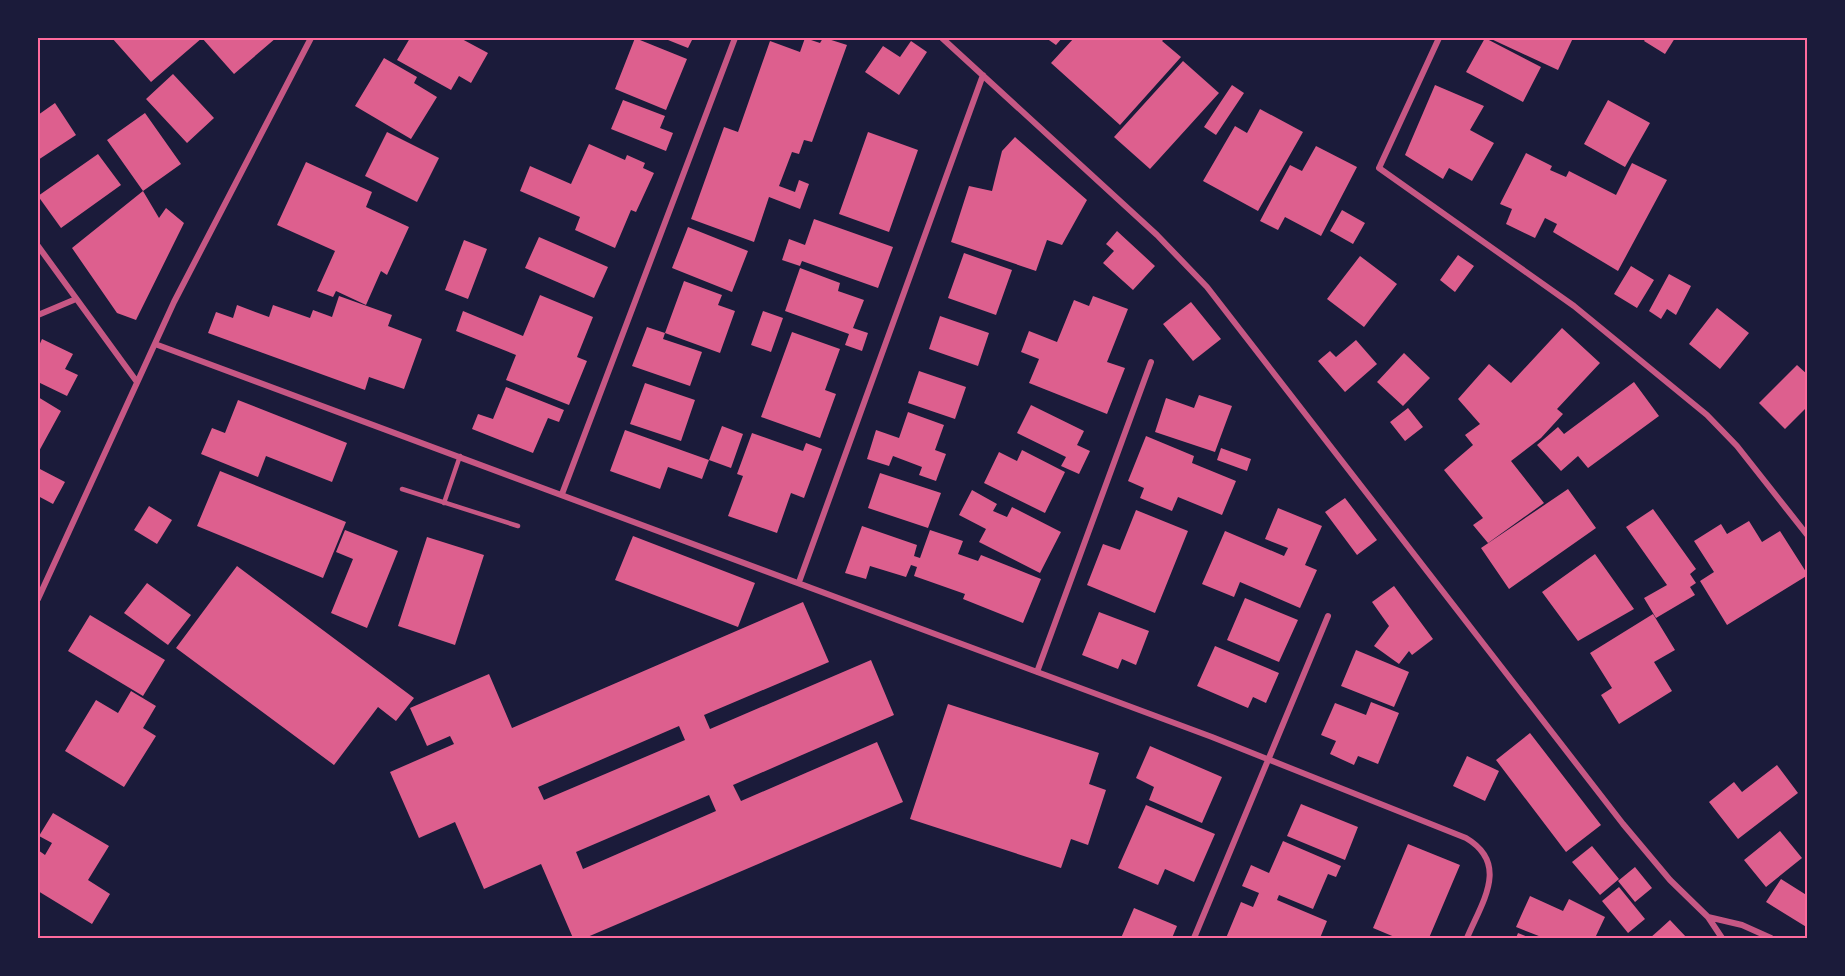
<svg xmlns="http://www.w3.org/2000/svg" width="1845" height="976" viewBox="0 0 1845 976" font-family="'Sofia Sans Condensed',sans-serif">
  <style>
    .building { fill: #dd5f8e; fill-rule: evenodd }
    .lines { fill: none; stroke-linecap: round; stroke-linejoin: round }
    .service { stroke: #c65784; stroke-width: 4.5 }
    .minor { stroke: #c65784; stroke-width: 6 }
    .neatline { fill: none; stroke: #ff6b9d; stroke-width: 2 }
  </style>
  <rect width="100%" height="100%" fill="#1b1b3a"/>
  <!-- building -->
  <path class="building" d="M112,38H276L234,74L202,38L151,82Z
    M410,38H460L488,53L471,83L459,76L451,90L397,60Z
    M635,38L687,59L666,110L615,89Z
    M663,38H693L688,48Z
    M805,38L820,43L823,38H825L847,45L812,142L804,140L799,154L792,152L779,186L795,192L799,180L809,184L800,209L769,197L754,242L691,219L724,127L738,132L770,41L800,52Z
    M1046,38H1062L1056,45Z
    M1074,38H1165L1162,41L1181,57L1120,125L1051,63Z
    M1485,38L1541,67L1523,102L1466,72Z
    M1489,38H1573L1558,70Z
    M1646,38H1675L1665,54L1644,41Z
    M911,41L927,52L899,95L865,72L883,46L900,57Z
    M384,58L417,77L414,83L437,97L411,139L355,106Z
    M1183,61L1219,93L1150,169L1114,137Z
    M173,74L214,118L187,143L146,99Z
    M1232,85L1244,93L1216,135L1204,127Z
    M1435,85L1484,106L1470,130L1494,143L1472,181L1449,168L1443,179L1405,155Z
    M623,100L665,116L660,128L673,133L666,151L611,129Z
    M1608,100L1650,123L1625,167L1584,144Z
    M55,103L76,135L38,160V115Z
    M1260,109L1303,132L1258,211L1203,181L1235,126L1247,133Z
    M145,113L181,164L143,191L107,140Z
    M387,132L439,158L417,202L365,176Z
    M868,132L918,150L889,232L839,214Z
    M1015,137L1087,200L1062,245L1047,240L1036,271L951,242L969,186L992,191L1002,151Z
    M589,144L625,160L627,155L645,163L643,168L654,173L636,212L631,210L615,248L575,230L580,217L520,191L530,166L571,184Z
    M1316,146L1357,167L1321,236L1285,217L1278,230L1260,221L1290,165L1302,171Z
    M1526,153L1552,166L1550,170L1566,177L1569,171L1616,195L1632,163L1667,180L1618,271L1553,232L1557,224L1545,218L1535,238L1506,224L1512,209L1500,204Z
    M98,154L121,185L61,228L38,196Z
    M306,162L372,192L366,207L409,227L387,275L381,271L366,305L336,291L333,297L317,291L335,251L277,225Z
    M143,191L159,218L166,208L184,223L136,320L117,313L72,248Z
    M1342,210L1365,223L1353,244L1330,231Z
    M814,219L893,247L878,288L802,261L800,266L782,260L789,239L805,245Z
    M688,227L748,251L732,292L672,268Z
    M1117,231L1155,266L1133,290L1103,263L1114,251L1106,244Z
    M539,237L608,267L594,298L525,268Z
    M464,240L487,249L468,299L445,290Z
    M964,253L1012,270L996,315L948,298Z
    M1458,255L1474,266L1455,292L1440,280Z
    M1360,256L1397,284L1364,327L1327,299Z
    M1631,266L1654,280L1637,308L1614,294Z
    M800,268L840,283L838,291L864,300L853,328L868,333L862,351L845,345L849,334L785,311Z
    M1669,274L1691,286L1676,315L1667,309L1661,319L1649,311Z
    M684,281L722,295L718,305L735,311L720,353L665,333Z
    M540,295L593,317L577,357L587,361L569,405L506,380L516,355L456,331L463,311L523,336Z
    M339,296L392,315L388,326L422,339L404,389L369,377L365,390L208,333L216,312L233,318L237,305L269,317L273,305L310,318L313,310L332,317Z
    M1093,296L1128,309L1107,362L1125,368L1107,414L1029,383L1039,359L1021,352L1029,331L1057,342L1074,300L1089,306Z
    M1191,302L1221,339L1193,361L1163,324Z
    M1717,308L1749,333L1720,369L1689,344Z
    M763,311L783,318L771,352L751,345Z
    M940,316L989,333L978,366L929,349Z
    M647,327L665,333L663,339L702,352L690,386L632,366Z
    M1562,328L1600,363L1557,409L1563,414L1541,438L1511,461L1544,503L1488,543L1473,525L1483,518L1444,470L1473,445L1465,435L1480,424L1458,399L1489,364L1511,383Z
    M792,332L840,349L825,390L836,394L820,438L761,417Z
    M42,339L73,354L65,369L78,375L67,396L38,382V348Z
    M1356,340L1377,364L1345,392L1318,361L1330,351L1336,357Z
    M1404,353L1430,378L1403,406L1377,382Z
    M1797,365L1808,375V406L1785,429L1759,403Z
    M919,371L966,387L955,419L908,403Z
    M1634,382L1659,416L1588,468L1578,456L1561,471L1537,445L1558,427L1564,434Z
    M645,383L695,400L681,441L630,424Z
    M506,387L564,410L559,422L548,418L533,453L472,429L478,414L493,419Z
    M1199,395L1232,406L1215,452L1155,432L1166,398L1194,408Z
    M38,397L61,411L38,453Z
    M238,400L347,443L332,482L266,456L258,477L201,454L212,428L225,433Z
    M1031,405L1084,431L1077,445L1090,451L1079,474L1061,466L1066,457L1017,433Z
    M1408,408L1423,427L1405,441L1390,422Z
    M908,412L944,425L935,450L946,454L936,481L919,475L922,467L893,456L889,466L867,459L876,430L899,438Z
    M722,426L743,434L731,468L709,460L702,479L668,467L660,489L610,471L625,430L709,460Z
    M752,433L803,451L806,443L822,449L804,498L791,493L777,533L728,516L743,476L737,474Z
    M1146,436L1194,456L1192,463L1236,481L1222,515L1178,497L1172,511L1140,498L1144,488L1128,481Z
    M1221,448L1251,459L1247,471L1217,460Z
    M1022,450L1065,472L1045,513L984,483L999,452L1017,461Z
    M38,468L65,482L53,504L38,496Z
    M220,471L346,522L323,578L197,526Z
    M880,473L941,493L928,528L868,508Z
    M1568,489L1596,528L1509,589L1481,548Z
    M972,490L997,504L993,511L1007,517L1012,507L1061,532L1040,573L979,542L986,529L959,515Z
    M1345,498L1377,540L1357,555L1325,512Z
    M149,506L172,520L157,544L134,530Z
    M1278,508L1322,526L1305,565L1317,570L1300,608L1240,582L1234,597L1202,584L1225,531L1284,556L1288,548L1265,539Z
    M1653,509L1696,569L1690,574L1696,583L1690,587L1695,595L1656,618L1644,598L1667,585L1626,527Z
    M1136,510L1188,531L1155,613L1087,585L1103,544L1120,550Z
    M1749,521L1762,542L1780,531L1808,575L1727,625L1700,581L1714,572L1694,541L1721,524L1727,534Z
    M862,526L917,545L914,556L920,558L930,530L963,541L958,554L978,561L981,555L1041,579L1023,623L963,599L965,594L914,576L917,567L911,565L906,577L870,566L866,579L845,573Z
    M345,530L398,551L367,628L331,613L353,559L336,552Z
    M633,536L755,583L738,627L615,580Z
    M427,537L484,555L455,645L398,626Z
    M1595,554L1634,609L1578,641L1542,592Z
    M237,566L414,698L396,721L378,707L334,765L176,648Z
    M147,583L191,615L168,645L124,613Z
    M1394,586L1433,639L1412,655L1409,651L1399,664L1374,646L1389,626L1372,602Z
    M1245,598L1298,620L1279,662L1227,640Z
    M803,602L829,662L704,715L710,729L871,660L894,715L733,785L741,801L877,742L903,802L585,938H573L541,864L484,889L455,822L419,838L390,772L454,744L450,736L427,746L410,708L489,674L512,728ZM679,726L685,740L544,800L538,787ZM709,795L716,811L583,869L576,852Z
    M1099,612L1149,631L1136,665L1122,659L1118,669L1082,655Z
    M1653,614L1675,650L1654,662L1672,691L1619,724L1601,695L1612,688L1590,653Z
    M90,615L165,660L143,696L68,651Z
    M1215,646L1279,673L1266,703L1253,697L1248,708L1197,686Z
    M1356,650L1409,672L1394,707L1341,686Z
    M131,691L156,706L143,728L156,736L124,787L65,751L96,700L118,713Z
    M1371,702L1399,713L1378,764L1358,756L1354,765L1330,754L1336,741L1321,735L1335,703L1366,715Z
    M948,704L1099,753L1089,784L1106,790L1088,845L1071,839L1061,868L910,819Z
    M1530,733L1601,825L1566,852L1496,760Z
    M1150,746L1222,777L1202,823L1149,800L1154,787L1136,778Z
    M1467,756L1499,771L1485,801L1453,786Z
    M1777,765L1798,793L1738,839L1709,802L1734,782L1742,792Z
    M1301,804L1358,827L1345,860L1287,836Z
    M1146,805L1215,834L1194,882L1165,869L1158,885L1118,868Z
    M53,813L109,846L88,880L110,894L92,924L38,891V850L45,855L52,843L39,836Z
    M1780,831L1802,858L1766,887L1744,860Z
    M1283,841L1341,866L1336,877L1328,874L1313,909L1279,895L1277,900L1327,921L1320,938H1226L1241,902L1253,907L1259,893L1242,886L1251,865L1269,873Z
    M1408,844L1460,865L1429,938H1397L1373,928Z
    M1592,846L1619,879L1600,895L1572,862Z
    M1635,867L1652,888L1635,902L1618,881Z
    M1781,879L1808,896V928L1766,902Z
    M1619,887L1645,919L1628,933L1602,901Z
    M1530,896L1563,911L1569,899L1605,917L1595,938H1544L1516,927Z
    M1134,908L1177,926L1172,938H1121Z
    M1670,920L1687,938H1650L1659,930Z
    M1518,933L1530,938H1516Z"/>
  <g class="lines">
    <!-- service -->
    <path class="service" d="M402,489L518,526
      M444,503L460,456"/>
    <!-- minor -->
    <path class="minor" d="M942,38L1157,235L1207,287L1623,824L1670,880L1708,917L1722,938
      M1439,38L1379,168L1574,306L1707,415L1737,446L1808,536
      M38,246L137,382
      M38,315L76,299
      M155,344L1212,737L1466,838C1510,864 1482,902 1467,938
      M562,494L735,38
      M799,582L983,75
      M38,599L174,302L311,38
      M1037,672L1151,362
      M1708,917L1742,925L1771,938
      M1194,938L1328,616"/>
  </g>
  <!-- border -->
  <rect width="1845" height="976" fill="none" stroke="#1b1b3a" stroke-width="78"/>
  <rect x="39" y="39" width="1767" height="898" class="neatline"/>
</svg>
